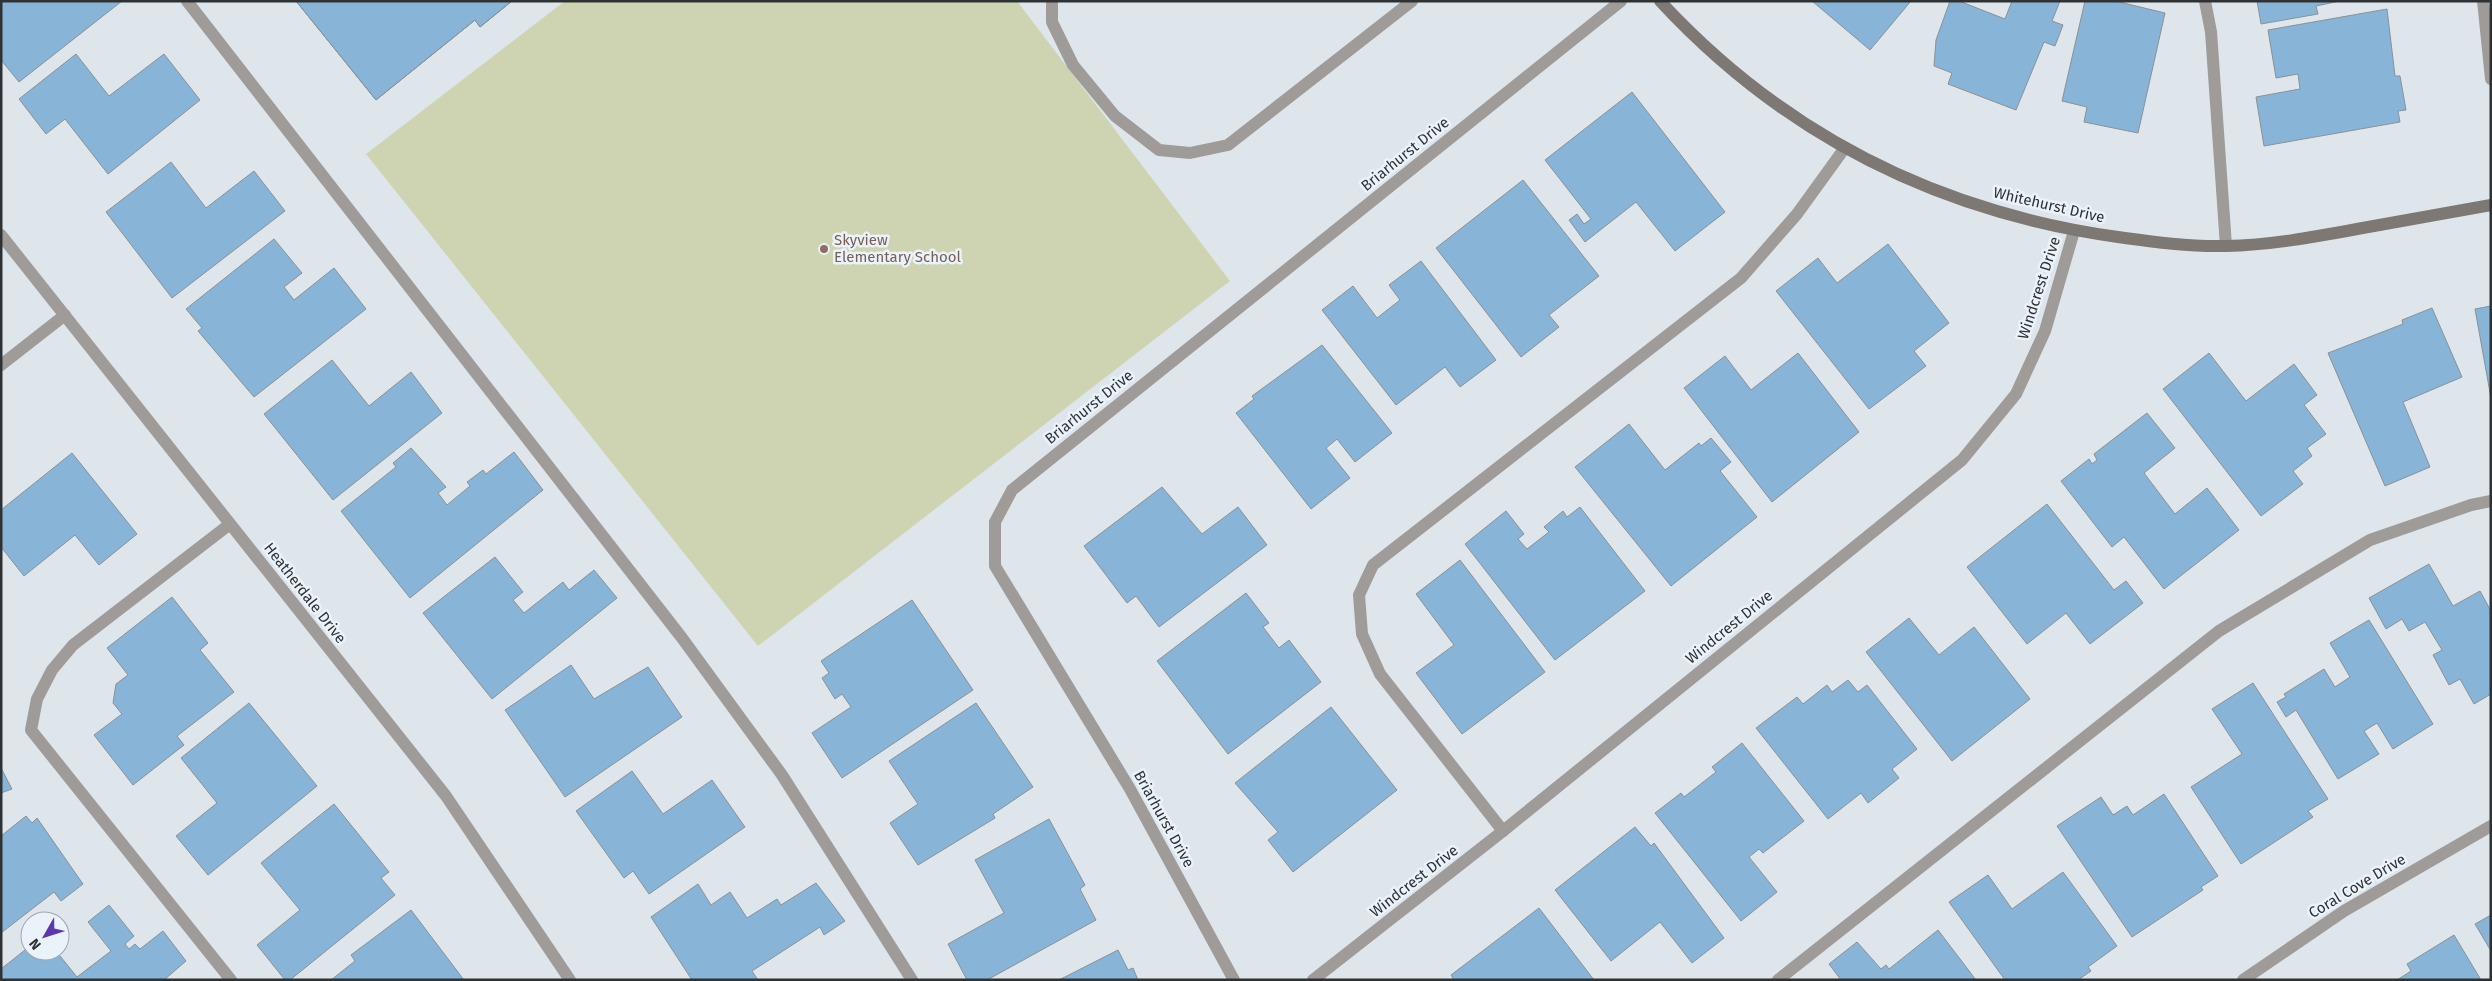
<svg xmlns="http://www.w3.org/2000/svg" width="2492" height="981" viewBox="0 0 2492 981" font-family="'Fira Sans',sans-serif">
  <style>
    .green { fill: #ced4b2 }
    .building { fill: #88b4d7; stroke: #899197 }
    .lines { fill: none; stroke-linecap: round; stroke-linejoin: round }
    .lane { stroke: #9f9b99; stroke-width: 12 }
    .street { stroke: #9f9b99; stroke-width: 12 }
    .secondary { stroke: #7e7875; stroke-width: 12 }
    .education-dot { fill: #8d6e63; stroke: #ebf3fa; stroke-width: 2 }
    .labels { text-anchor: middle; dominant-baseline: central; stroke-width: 5; stroke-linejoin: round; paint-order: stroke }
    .street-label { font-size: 15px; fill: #2f3235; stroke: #ebf3fa }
    .education-label { font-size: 15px; fill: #785e54; stroke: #ebf3fa; text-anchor: start }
  </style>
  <rect width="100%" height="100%" fill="#dee6ec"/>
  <!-- green -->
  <path class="green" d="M565,1H1017L1230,281L758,646L366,154Z"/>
  <!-- building -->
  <path class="building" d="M1,1H122L19,82L1,60Z
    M296,1H512L480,27L475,20L376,100Z
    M296,1H512L480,27L475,20L376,100Z
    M1812,1H1911L1870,50Z
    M1950,1H1959L2005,19L2012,1H2060L2052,21L2063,25L2055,46L2044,42L2016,110L1948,84L1952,73L1934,66L1936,40Z
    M2085,1H2115L2165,13L2138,133L2084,122L2087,107L2062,101Z
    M2257,1H2340L2316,6L2318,14L2261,24Z
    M2387,9L2395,76H2400L2406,110L2398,111L2400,122L2264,146L2256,97L2300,89L2298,74L2276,78L2268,30Z
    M76,54L109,96L164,54L200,100L108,174L65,119L46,134L19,99Z
    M1632,92L1725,212L1675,251L1636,202L1585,242L1569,220L1577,214L1584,224L1591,219L1545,160Z
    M171,162L206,208L254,171L285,211L172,298L106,212Z
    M1523,180L1599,276L1549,315L1559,327L1521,357L1436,248Z
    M274,239L302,273L284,287L294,300L334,268L366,309L254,397L198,331L202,328L186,309Z
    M1888,244L1949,323L1914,351L1926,366L1869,409L1776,291L1818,258L1837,283Z
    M1421,261L1496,360L1460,387L1445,367L1396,405L1322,310L1353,286L1377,318L1400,300L1389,285Z
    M2491,306V398L2475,309Z
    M2432,308L2462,377L2403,402L2430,467L2385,486L2328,353L2403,324L2402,320Z
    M1322,345L1392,433L1355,462L1337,439L1326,448L1350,478L1311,509L1236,413L1254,399L1252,396Z
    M1798,353L1859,432L1772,502L1684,388L1725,356L1751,390Z
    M2209,353L2246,401L2294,364L2317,395L2304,405L2326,434L2307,448L2312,456L2293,471L2303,484L2261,516L2163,389Z
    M332,360L369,406L411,372L442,413L333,500L264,414Z
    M2147,413L2175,448L2144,473L2175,514L2207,488L2239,530L2164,589L2124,537L2112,547L2061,481L2089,459L2092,464L2097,460L2094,454Z
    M1629,424L1665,470L1699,443L1701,446L1711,438L1731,462L1720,471L1757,517L1671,586L1575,467Z
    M411,448L446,487L438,493L447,505L470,486L467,482L483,470L486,474L514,452L543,490L410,598L341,511L396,467L393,463Z
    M72,453L137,534L99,565L75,535L24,576L1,547V510Z
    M1162,487L1202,534L1238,507L1267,545L1159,627L1136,596L1127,603L1084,546Z
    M2047,504L2114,590L2126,581L2143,603L2090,644L2066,613L2027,644L1967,567Z
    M1580,507L1645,591L1555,660L1465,544L1506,511L1524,534L1518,539L1527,549L1549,532L1544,527L1563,511L1567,517Z
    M495,557L523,592L513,600L524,613L563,582L569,590L594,570L617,598L492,699L423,613Z
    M1460,560L1545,672L1462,734L1416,673L1454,645L1416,594Z
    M2429,564L2453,606L2480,591L2491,611V694L2474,704L2460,679L2449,685L2433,655L2442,650L2425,622L2409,631L2402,619L2386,629L2369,598Z
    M1246,593L1269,623L1263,627L1279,648L1289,640L1321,682L1228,754L1157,661Z
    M172,597L208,643L200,650L234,692L177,736L184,745L133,785L94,735L122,714L113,703L116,684L128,675L107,648Z
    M912,600L973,690L842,778L812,733L851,707L842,694L835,699L822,678L829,673L821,661Z
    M1909,618L1939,655L1974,627L2030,699L1952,761L1866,652Z
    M2369,620L2433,724L2393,749L2377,723L2364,731L2379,754L2338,779L2296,710L2286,717L2277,702L2286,697L2284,694L2324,669L2335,687L2350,677L2330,643Z
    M571,665L594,699L648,667L682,717L565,797L505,710Z
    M1848,680L1858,692L1867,685L1917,749L1892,769L1899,778L1868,803L1861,793L1828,819L1756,728L1797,697L1803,704L1827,685L1832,692Z
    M2253,683L2328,799L2308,811L2313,817L2241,864L2191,787L2242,754L2212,709Z
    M249,703L317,786L208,875L176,836L217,803L181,758Z
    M976,703L1033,787L993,814L995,818L918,865L890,823L918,804L889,761Z
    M1331,707L1397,790L1293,872L1268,840L1278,832L1235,783Z
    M1742,743L1804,821L1763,853L1759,849L1749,857L1777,892L1741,921L1655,813L1681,793L1684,797L1716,772L1712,767Z
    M1,768L12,789L1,793Z
    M632,771L663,814L712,780L745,827L649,894L633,871L624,878L576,811Z
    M2164,794L2218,876L2201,887L2203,890L2132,937L2057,826L2101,797L2113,815L2127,806L2133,815Z
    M334,804L389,872L381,878L395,895L290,980H285L257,945L300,910L261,863Z
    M26,816L32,823L37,818L83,884L61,901L54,892L1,933V836Z
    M1049,819L1085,885L1080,889L1096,920L987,980H967L948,944L1004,913L975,860Z
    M1635,827L1651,846L1654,843L1724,938L1692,963L1660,922L1611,961L1555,890Z
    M2063,872L2117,946L2088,967L2091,971L2078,980H2005L1949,902L1988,875L2012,909Z
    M816,883L845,921L824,935L820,927L752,971L758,980H692L651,917L698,884L711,905L730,892L747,918L777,899L781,905Z
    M109,905L134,936L125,944L129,949L135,944L140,949L163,931L186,961L164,980H1V969L30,946V951H56L77,977L111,951L88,922Z
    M1539,908L1594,980H1454L1451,975Z
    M411,910L464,980H331L355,961L351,955Z
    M2491,915V951L2475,924Z
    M1938,930L1976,980H1841L1829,964L1857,942L1881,969L1886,965L1889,969Z
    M2454,935L2481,980H2397L2411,971L2407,964Z
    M1118,950L1128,970L1133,968L1138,980H1059Z"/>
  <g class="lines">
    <!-- lane -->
    <path class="lane" d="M187,1L682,638L782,775L912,980
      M1052,1V22L1073,65L1115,116L1159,150L1190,153L1228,145L1412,1
      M2205,1L2211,32L2226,246
      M230,524L73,645L52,670L37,699L31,730L231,980
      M1503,831L1380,674L1362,634L1359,595L1373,565L1741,278L1797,214L1844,149
      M1778,980L2219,631L2370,540L2471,505L2491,501"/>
    <!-- street -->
    <path class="street" d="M2483,1L2491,79
      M1,235L446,796L570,980
      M1,365L65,315
      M1234,980L1130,789L995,566V522L1012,490L1621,1
      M1313,980L1503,831L1962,460L2016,394L2045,331L2074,231
      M2243,980L2344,911L2491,826"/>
    <!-- secondary -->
    <path class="secondary" d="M1660,1C1784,135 1938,212 2118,237C2154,242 2190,247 2226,246C2271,245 2314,237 2357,229C2401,221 2446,213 2491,205"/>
  </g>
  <!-- markers -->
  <circle class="education-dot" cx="824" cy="249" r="5"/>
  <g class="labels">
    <!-- street labels -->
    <g class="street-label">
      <text transform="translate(1405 154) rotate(-39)">Briarhurst Drive</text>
      <text transform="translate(2049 205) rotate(13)">Whitehurst Drive</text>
      <text transform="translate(2039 288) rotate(-72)">Windcrest Drive</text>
      <text transform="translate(1089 407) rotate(-39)">Briarhurst Drive</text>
      <text transform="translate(305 593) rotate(52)">Heatherdale Drive</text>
      <text transform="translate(1729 627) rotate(-39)">Windcrest Drive</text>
      <text transform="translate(1164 819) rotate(61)">Briarhurst Drive</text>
      <text transform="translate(1414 881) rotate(-38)">Windcrest Drive</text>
      <text transform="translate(2357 886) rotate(-31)">Coral Cove Drive</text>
    </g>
    <!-- education labels -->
    <g class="education-label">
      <text x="834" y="240">Skyview<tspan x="834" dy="17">Elementary School</tspan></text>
    </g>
  </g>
  <!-- border -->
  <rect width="2492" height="981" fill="none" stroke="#2f3235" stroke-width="5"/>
  <!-- north arrow -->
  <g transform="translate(45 936) rotate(231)"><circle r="24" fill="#ebf3fa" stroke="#a0a6ab"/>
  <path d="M0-4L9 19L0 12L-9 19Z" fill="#5c38b0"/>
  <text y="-8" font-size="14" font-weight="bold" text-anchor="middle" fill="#2f3235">N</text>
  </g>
</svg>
